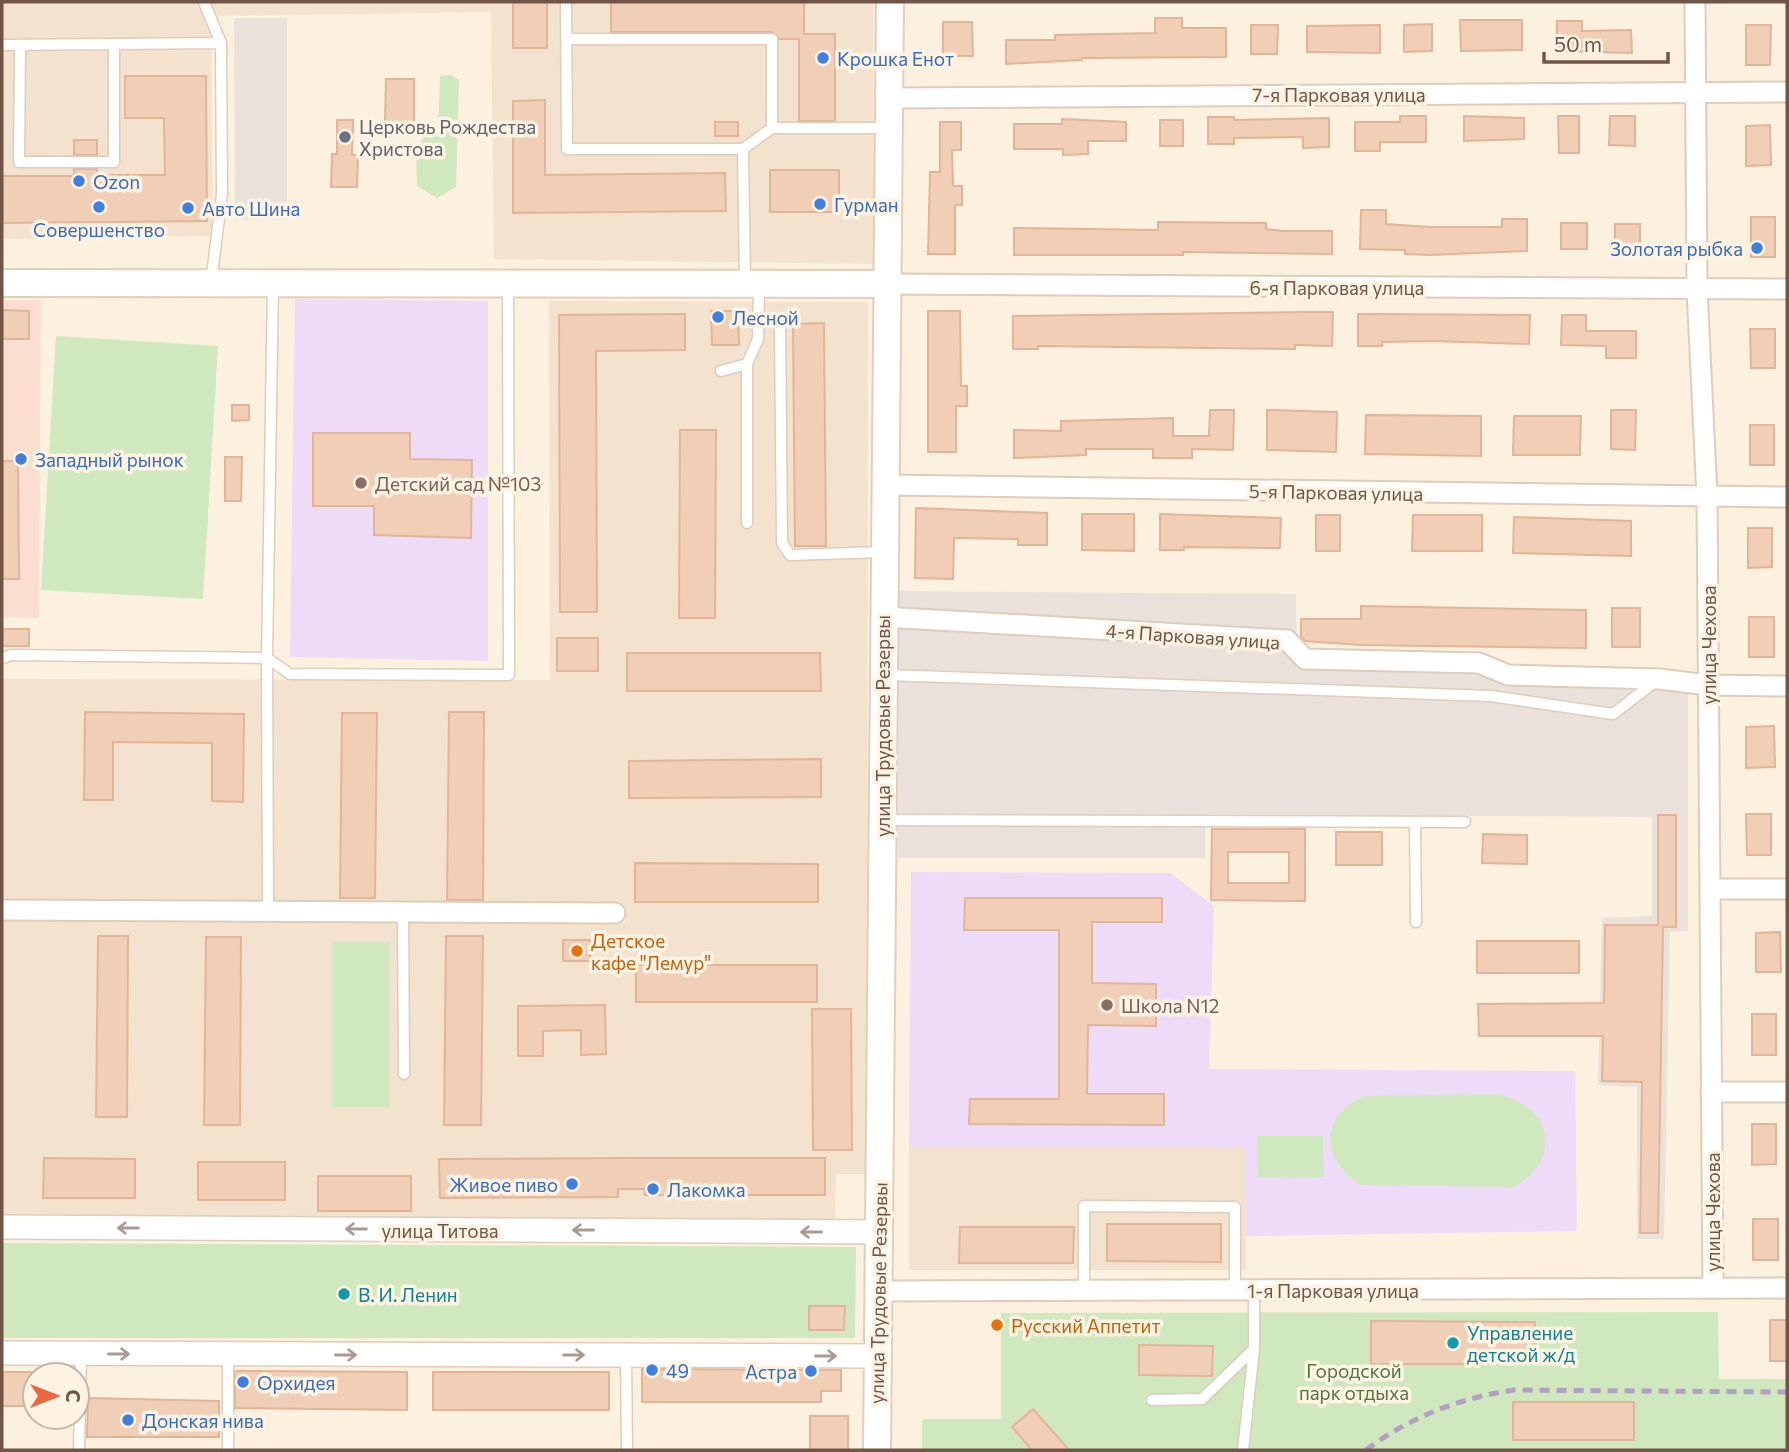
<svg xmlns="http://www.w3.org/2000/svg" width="1789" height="1452" viewBox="0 0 1789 1452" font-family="Commissioner,sans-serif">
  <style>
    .residential { fill: #f3e2cd }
    .commercial { fill: #fcded1 }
    .industrial { fill: #eae2da }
    .education { fill: #eddbf8 }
    .green { fill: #cfe8be }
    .building { fill: #f1ceb6; stroke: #e3b497; stroke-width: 2; fill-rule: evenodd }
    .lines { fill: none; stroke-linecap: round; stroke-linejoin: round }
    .service-casing { stroke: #dfccbb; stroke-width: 13 }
    .minor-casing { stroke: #dfccbb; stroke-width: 23 }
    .tertiary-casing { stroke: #dfccbb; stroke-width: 26 }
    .secondary-casing { stroke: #e4cdb9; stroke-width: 30 }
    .service { stroke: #fff; stroke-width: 10 }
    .minor { stroke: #fff; stroke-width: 19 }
    .tertiary { stroke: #fff; stroke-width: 23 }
    .secondary { stroke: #fff; stroke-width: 26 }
    .rail { stroke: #b39ec4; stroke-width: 5; stroke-dasharray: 10 7; stroke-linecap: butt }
    .oneway { stroke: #aa9a91 }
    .shop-dot { fill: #3f7fe0; stroke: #fff4e4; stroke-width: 2.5 }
    .worship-dot { fill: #6b7280; stroke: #fff4e4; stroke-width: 2.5 }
    .education-dot { fill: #8d6e63; stroke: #fff4e4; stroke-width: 2.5 }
    .food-dot { fill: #e8710a; stroke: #fff4e4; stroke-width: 2.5 }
    .culture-dot { fill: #0f9aa8; stroke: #fff4e4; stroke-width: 2.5 }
    .labels { text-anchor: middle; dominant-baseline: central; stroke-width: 7; stroke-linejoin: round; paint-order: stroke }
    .shop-label { font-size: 19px; fill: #366cbe; stroke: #fff4e4; text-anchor: start }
    .street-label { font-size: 19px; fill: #715647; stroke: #fff4e4 }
    .worship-label { font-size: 19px; fill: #5b616d; stroke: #fff4e4; text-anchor: start }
    .education-label { font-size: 19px; fill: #785e54; stroke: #fff4e4; text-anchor: start }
    .food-label { font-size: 19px; fill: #c56008; stroke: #fff4e4; text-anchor: start }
    .culture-label { font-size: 19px; fill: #0d838f; stroke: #fff4e4; text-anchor: start }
    .park-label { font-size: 19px; fill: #4f783f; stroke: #fff4e4 }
  </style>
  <rect width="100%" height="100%" fill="#fcf0de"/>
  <!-- residential -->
  <path class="residential" d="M2,2H873L874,264L494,259L491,12L211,16L213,236L2,239Z
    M549,301L868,302L867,1174H836L835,1224L2,1219V919L625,922L624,905L2,900V679L550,680Z
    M909,1147H1246V1270H909Z"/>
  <!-- commercial -->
  <path class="commercial" d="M2,300H41L39,618L2,617Z"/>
  <!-- industrial -->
  <path class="industrial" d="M234,18H287V220H235Z
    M899,591L1296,594L1297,667L1688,672V931L1670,932L1664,1239H1637V1087L1598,1085L1602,918L1652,916V817L1205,814V858H898Z"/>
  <!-- education -->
  <path class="education" d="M295,299L488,301V661L290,657Z
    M911,872L1170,873L1214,906L1209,1069L1575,1071L1577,1231L1246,1236L1245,1147H909Z"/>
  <!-- green -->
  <path class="green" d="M451,75L459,80L456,187L437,198L417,186L416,152L424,136L438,131L440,76Z
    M56,336L218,346L203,599L41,590Z
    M332,942H390V1107H332Z
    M1497,1094C1552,1105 1564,1158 1514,1187L1361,1185C1320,1160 1319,1115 1365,1096Z
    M1257,1136H1323L1324,1177L1258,1178Z
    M2,1243L856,1247L855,1338H2Z
    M1718,1312L1719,1379H1787V1450H922V1419H1001V1313Z"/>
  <!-- building -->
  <path class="building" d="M513,2H547V48H513Z
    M611,2H804V34H835V121H799V39H779L772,32H611Z
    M1155,18H1182V28H1226V57L1082,58V60L1006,64V40H1055V35L1155,33Z
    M1460,20H1522V50L1461,51Z
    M1557,21H1582V31L1631,30L1632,53L1557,51Z
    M943,22H972L973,56H943Z
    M1432,24V51L1404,52V25Z
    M1251,25H1278L1277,54H1251Z
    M1380,25V53L1307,52V26Z
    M1746,25H1771L1770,65H1746Z
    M125,76H206L207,221L2,223V176H74V169H97V175H165L164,118H125Z
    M386,79H414V123L385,122Z
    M545,100V175L725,173L726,211L513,213V101Z
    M1400,116H1426V142H1380V151H1355V122H1400Z
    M1464,116L1524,118V139L1464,141Z
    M1558,116H1579V153H1559Z
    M1610,116H1635V146L1609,145Z
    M1208,117H1234V120L1329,118V147L1303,148V137L1234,138V144H1208Z
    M1062,119L1126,122V141H1088V154L1063,155V149H1014V124H1062Z
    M337,120H353L352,155H358L357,187H331L332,154H337Z
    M1160,120H1183V146H1160Z
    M715,122H738V136H715Z
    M940,122H961V150H952L953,186H962V205H955V254H928L930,172H940Z
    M1770,125L1771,165L1746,166V126Z
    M74,140H97V155H74Z
    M770,170H839V212H770Z
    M1361,210H1386V224L1430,227H1502V219H1527V251L1430,255L1405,254V250L1360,249Z
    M1751,217H1775V257H1751Z
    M1158,222L1266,223V229L1284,231H1332V254L1183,252V255H1014V228L1158,230Z
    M1561,223H1587V249H1561Z
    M1615,224H1640V249H1615Z
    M2,310L29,311V339H2Z
    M711,311H738L739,345H712Z
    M928,311H960L961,386H967V406H956V452H928Z
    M1308,312H1333L1332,346L1295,345V349L1038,346V349H1013V316Z
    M685,314V350L596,351L597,612H560L559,315Z
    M1358,314L1530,315L1529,344L1433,341L1382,342V346H1358Z
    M1562,315H1586V331H1636V358H1606V346L1561,345Z
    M824,323L826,546H795L793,324Z
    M1750,329H1775V368H1751Z
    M232,405H249V420L232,421Z
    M1210,410H1234L1233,450L1192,449V458H1153V449H1086V455L1014,458V430L1061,431V421L1173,418V436H1209Z
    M1267,410L1337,412L1336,452L1267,450Z
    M1611,410H1636L1635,450L1611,449Z
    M1366,415L1481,416V456L1365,454Z
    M1514,416H1581L1580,455H1513Z
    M1750,425H1774V465H1750Z
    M680,430H716L715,618H679Z
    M313,433H410V459L472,460L471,538L374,535V506H313Z
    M225,457H242L241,501H225Z
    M2,461H18L19,579H2Z
    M916,508L1047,513V545H1018V539L954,538L953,579L915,578Z
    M1082,514H1134V551L1082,550Z
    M1160,514L1281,518L1280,548L1184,547V550H1160Z
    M1316,515H1340V551H1316Z
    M1413,515H1482V551H1412Z
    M1514,517L1631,521V556L1513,553Z
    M1748,528H1772V567L1748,568Z
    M1361,606L1586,610V648L1361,645L1305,641L1301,637V619H1361Z
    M1612,608H1640V647H1612Z
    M1749,617H1774V657H1749Z
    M2,629H29V646H2Z
    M557,638H598V671H557Z
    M627,653H820L821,691H627Z
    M85,712L244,714L243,802L212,801V743L113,742V800H84Z
    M449,712H484L483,900H447Z
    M342,713H377L375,898H340Z
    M1774,726L1775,767L1746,768V727Z
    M821,759V797L629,798V761Z
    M1746,814H1771V855H1747Z
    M1658,815H1676V927H1663L1658,1233H1640L1642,1082L1602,1081L1603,1036H1479L1478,1004L1604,1003L1605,925H1658Z
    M1212,829H1305V901L1211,900ZM1228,852H1289V883H1228Z
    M1336,832H1382V865H1336Z
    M1483,834L1527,835V864L1482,863Z
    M635,863L818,864V902H635Z
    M965,898H1162V922H1092V983L1156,984V1026L1088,1025L1087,1094H1164V1125L969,1124L970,1099H1059V930H964Z
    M1780,932L1781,972H1756V933Z
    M98,936H128L127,1117H96Z
    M446,936H483L481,1125H444Z
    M206,937H241L240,1125H204Z
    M563,940H590V961H563Z
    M1477,941H1579V973H1477Z
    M636,965H817V1002H636Z
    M605,1005L606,1054L581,1055V1030L543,1031V1056H518V1006Z
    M812,1009H851L852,1150H813Z
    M1752,1014H1776V1055H1752Z
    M1752,1124H1776V1164L1752,1165Z
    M44,1158L135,1159V1198H43Z
    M632,1158H825V1195H645L644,1189H618V1197L440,1198L439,1159Z
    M198,1162H285V1200H198Z
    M318,1176H411V1211H318Z
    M1753,1219H1778V1260H1753Z
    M1107,1224H1221V1262L1107,1261Z
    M960,1227H1074L1073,1263H959Z
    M809,1306H845L844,1330H809Z
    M1770,1320H1787V1361H1770Z
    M1371,1321L1535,1322V1364H1371Z
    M1139,1345L1213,1346L1212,1376L1139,1375Z
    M642,1369L841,1370V1391H821V1402H642Z
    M235,1371L407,1372V1410L235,1408Z
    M2,1372H35V1406H2Z
    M433,1372H609V1410H433Z
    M88,1398L219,1401V1437H87Z
    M1513,1402H1634V1440H1513Z
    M1033,1409L1069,1450H1032L1012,1427Z
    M810,1416H848V1450H810Z"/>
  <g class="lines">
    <defs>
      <path id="service" d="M204,2L221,43L222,194L211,283
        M566,2L567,149H743L745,283
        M566,39H772V128H886
        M2,45L221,43
        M20,45L19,162H114V45
        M743,149L772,128
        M780,325L782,543L790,555L883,552
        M747,364V523
        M721,371L747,364L758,339L759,284
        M2,658L11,655L267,658L290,674L509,675L508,285
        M886,675L1491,696L1613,714L1656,681
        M882,820L1465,822
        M1415,822L1416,922
        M268,910L267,658L273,284
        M403,911L404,1074
        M1084,1291V1206L1235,1207V1290
        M228,1355V1450
        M626,1356L627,1450
        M1152,1400L1202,1399L1254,1349
        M79,1450L81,1354
        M1243,1450L1254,1349V1290"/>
      <path id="minor" d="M1695,2L1697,289L1707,497L1713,1288
        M890,98L1787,92
        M887,284L1787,289
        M885,485L1787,497
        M883,617L1287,640L1305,659L1479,663L1508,675L1659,679L1708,685L1787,686
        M1710,889H1787
        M2,910L615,913
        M1711,1092H1787
        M878,1291L1787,1288"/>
      <path id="tertiary" d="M2,1227L879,1232
        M2,1353L878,1356"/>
      <path id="secondary" d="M2,283L887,284
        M877,1450L890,2"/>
    </defs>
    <!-- service casing -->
    <use href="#service" class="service-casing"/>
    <!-- minor casing -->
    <use href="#minor" class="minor-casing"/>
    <!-- tertiary casing -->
    <use href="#tertiary" class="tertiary-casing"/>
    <!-- secondary casing -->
    <use href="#secondary" class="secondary-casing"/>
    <!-- service -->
    <use href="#service" class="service"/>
    <!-- minor -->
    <use href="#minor" class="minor"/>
    <!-- tertiary -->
    <use href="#tertiary" class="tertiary"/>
    <!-- secondary -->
    <use href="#secondary" class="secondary"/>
    <!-- rail -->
    <path class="rail" d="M1366,1450C1410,1417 1459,1398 1514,1390L1787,1392"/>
  </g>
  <!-- one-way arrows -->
  <defs><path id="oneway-shaft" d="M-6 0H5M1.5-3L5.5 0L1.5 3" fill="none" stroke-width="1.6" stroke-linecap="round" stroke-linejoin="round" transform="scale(1.75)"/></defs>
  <g class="oneway">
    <use href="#oneway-shaft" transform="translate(128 1228) rotate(-180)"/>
    <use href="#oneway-shaft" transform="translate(356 1229) rotate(-180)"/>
    <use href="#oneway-shaft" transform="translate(583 1230) rotate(-180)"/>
    <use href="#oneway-shaft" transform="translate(811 1232) rotate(-180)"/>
    <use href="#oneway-shaft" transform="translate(119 1354)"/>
    <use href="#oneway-shaft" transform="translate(346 1355)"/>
    <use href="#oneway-shaft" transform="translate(574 1355)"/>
    <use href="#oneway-shaft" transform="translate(826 1356)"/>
  </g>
  <!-- markers -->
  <g class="shop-dot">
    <circle cx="823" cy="58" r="7"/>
    <circle cx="79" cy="181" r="7"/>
    <circle cx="820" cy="204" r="7"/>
    <circle cx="99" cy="207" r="7"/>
    <circle cx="188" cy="208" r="7"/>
    <circle cx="1757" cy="248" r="7"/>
    <circle cx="718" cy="317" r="7"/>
    <circle cx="21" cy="459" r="7"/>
    <circle cx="572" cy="1184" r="7"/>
    <circle cx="653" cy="1189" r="7"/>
    <circle cx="652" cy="1370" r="7"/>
    <circle cx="811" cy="1371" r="7"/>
    <circle cx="243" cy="1382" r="7"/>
    <circle cx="128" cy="1420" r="7"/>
  </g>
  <circle class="worship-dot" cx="345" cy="137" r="7"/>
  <g class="education-dot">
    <circle cx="361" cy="483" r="7"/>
    <circle cx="1107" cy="1005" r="7"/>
  </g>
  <g class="food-dot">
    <circle cx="577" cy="951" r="7"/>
    <circle cx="997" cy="1325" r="7"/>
  </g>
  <g class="culture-dot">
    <circle cx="344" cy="1294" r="7"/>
    <circle cx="1453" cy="1343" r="7"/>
  </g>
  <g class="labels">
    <!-- shop labels -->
    <g class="shop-label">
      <text x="837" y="58">Крошка Енот</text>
      <text x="93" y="181">Ozon</text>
      <text x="834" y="204">Гурман</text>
      <text x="202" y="208">Авто Шина</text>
      <text x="99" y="229" text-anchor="middle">Совершенство</text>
      <text x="1743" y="248" text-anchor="end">Золотая рыбка</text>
      <text x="732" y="317">Лесной</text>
      <text x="35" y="459">Западный рынок</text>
      <text x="558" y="1184" text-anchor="end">Живое пиво</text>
      <text x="667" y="1189">Лакомка</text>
      <text x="666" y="1370">49</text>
      <text x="797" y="1371" text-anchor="end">Астра</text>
      <text x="257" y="1382">Орхидея</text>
      <text x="142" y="1420">Донская нива</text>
    </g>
    <!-- street labels -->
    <g class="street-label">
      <text x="1339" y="94">7-я Парковая улица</text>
      <text x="1337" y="287">6-я Парковая улица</text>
      <text transform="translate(1336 492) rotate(1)">5-я Парковая улица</text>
      <text transform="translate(1193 636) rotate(4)">4-я Парковая улица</text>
      <text transform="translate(1708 645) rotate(-90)">улица Чехова</text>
      <text transform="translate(882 726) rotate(-90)">улица Трудовые Резервы</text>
      <text transform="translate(1712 1212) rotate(-90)">улица Чехова</text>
      <text x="440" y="1230">улица Титова</text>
      <text x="1333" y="1290">1-я Парковая улица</text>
      <text transform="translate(878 1293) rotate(-89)">улица Трудовые Резервы</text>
    </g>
    <!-- worship labels -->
    <g class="worship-label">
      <text x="359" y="126">Церковь Рождества<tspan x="359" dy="22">Христова</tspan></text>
    </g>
    <!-- education labels -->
    <g class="education-label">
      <text x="375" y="483">Детский сад №103</text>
      <text x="1121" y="1005">Школа N12</text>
    </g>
    <!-- food labels -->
    <g class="food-label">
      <text x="591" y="940">Детское<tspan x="591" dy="22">кафе "Лемур"</tspan></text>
      <text x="1011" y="1325">Русский Аппетит</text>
    </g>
    <!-- culture labels -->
    <g class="culture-label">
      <text x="358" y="1294">В. И. Ленин</text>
      <text x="1467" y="1332">Управление<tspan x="1467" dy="22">детской ж/д</tspan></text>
    </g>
    <!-- park labels -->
    <g class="park-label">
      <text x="1354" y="1370">Городской<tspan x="1354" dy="22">парк отдыха</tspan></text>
    </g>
  </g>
  <!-- border -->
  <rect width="1789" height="1452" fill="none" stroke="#715647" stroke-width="7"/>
  <!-- north arrow -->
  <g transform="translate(56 1396) rotate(90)"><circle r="33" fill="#fff4e4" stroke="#c6b5a5" stroke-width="2"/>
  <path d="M0-5L12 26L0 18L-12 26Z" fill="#e76842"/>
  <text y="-10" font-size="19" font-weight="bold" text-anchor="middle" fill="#715647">С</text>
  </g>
  <!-- scale -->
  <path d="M1544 52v10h124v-10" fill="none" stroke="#715647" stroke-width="3.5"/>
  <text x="1554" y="52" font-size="21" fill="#715647" stroke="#fff4e4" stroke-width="5" paint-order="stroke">50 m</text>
</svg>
